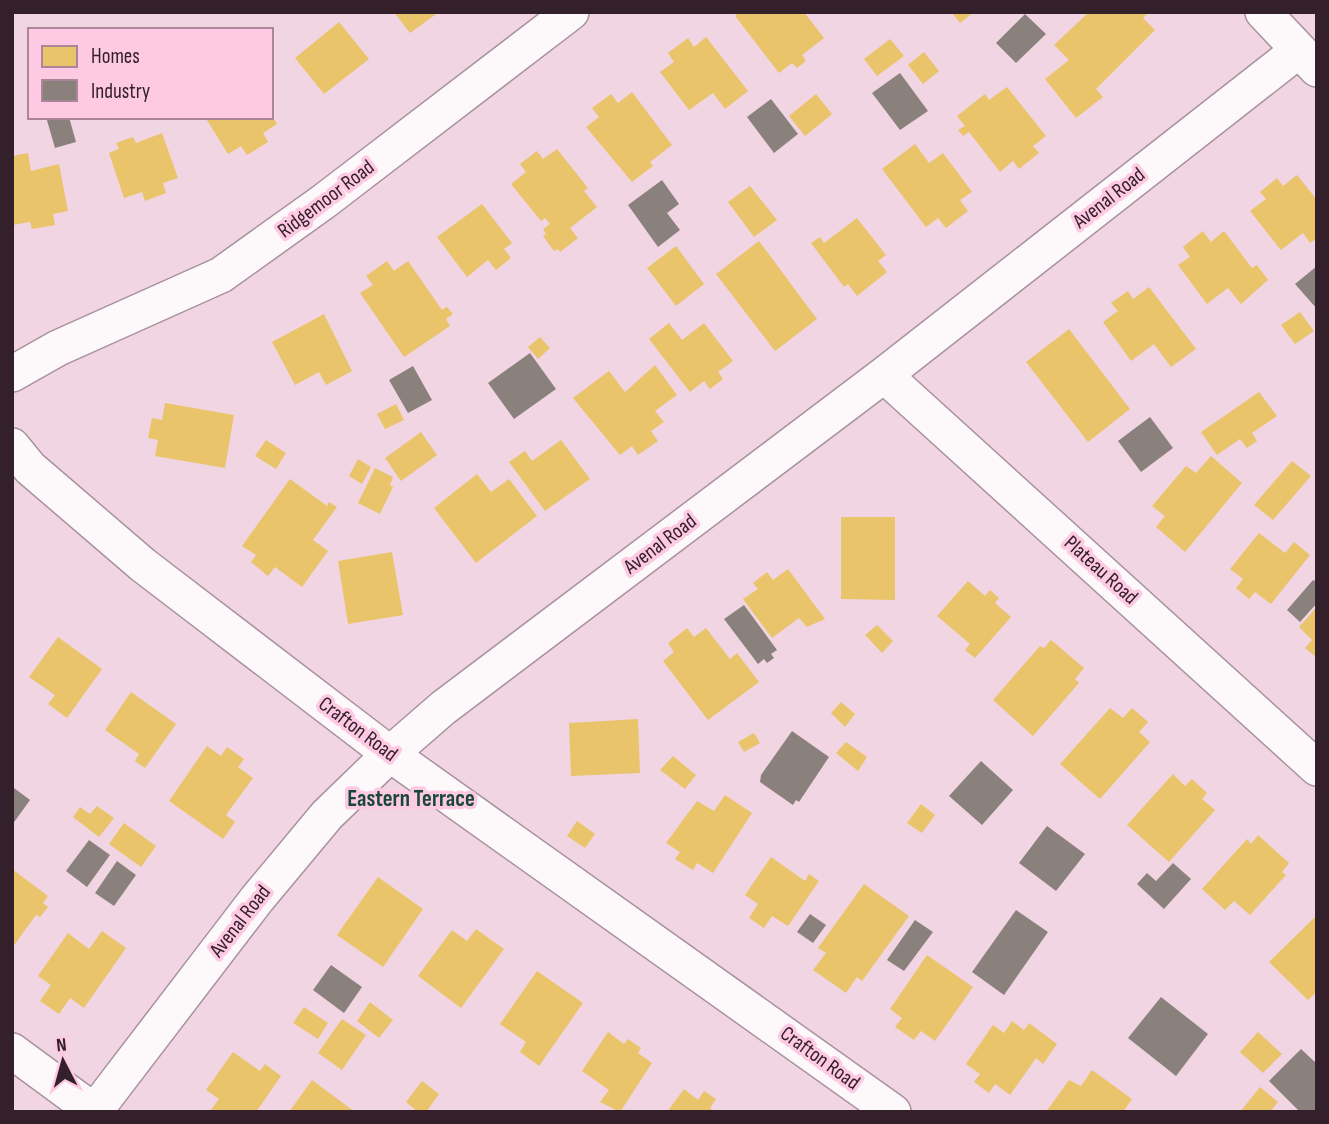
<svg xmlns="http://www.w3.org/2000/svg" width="1329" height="1124" viewBox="0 0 1329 1124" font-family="'Sofia Sans Condensed',sans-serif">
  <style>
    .homes { fill: #e9c46a }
    .industry { fill: #8a817c }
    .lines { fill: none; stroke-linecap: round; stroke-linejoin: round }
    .minor-casing { stroke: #a8929d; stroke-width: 38 }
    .minor { stroke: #fdf9fb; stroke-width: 35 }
    .labels { text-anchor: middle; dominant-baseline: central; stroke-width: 7; stroke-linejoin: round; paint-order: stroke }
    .street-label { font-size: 21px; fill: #33202a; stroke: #fdc9e3 }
    .neighbourhood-label { font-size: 23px; font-weight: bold; fill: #184938; stroke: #fdc9e3 }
  </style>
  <rect width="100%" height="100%" fill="#f1d5e3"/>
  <!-- homes -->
  <path class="homes" d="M394,12H439L410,33Z
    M739,12H804L824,38L802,55L806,61L797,68L792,63L779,73L735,16Z
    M951,12H974L960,23Z
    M1089,12H1149L1143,18L1155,30L1096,89L1103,97L1076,118L1045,79L1069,60L1054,45Z
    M339,22L369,59L324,94L295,58Z
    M706,37L748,91L725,109L713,93L689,110L660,72L674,62L668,53L688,38L694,47Z
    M890,39L904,56L877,76L864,59Z
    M924,52L939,71L923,84L908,65Z
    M1007,87L1046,136L1033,146L1039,153L1019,169L1013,161L1000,172L969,132L963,136L958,130L965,126L957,116L985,94L989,100Z
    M632,92L672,145L650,162L653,166L632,182L586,127L599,117L592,108L611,94L618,103Z
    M816,94L832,114L805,136L789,116Z
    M271,114L277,124L263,133L268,142L247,155L241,146L228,154L205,117H271Z
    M162,133L178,178L163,183L166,193L145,201L142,192L124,198L109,153L119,149L116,143L133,137L136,143Z
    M915,144L929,163L943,153L972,192L960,200L968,211L946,228L938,218L926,227L882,169Z
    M557,149L588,188L584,191L597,207L570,228L578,238L560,252L558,249L554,251L543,236L546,234L543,229L550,224L545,218L541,221L511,184L526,172L520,164L537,151L543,159Z
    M28,153L31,171L59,164L68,211L53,214L55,225L32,229L30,222L12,225V156Z
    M1297,175L1317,200V238L1310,243L1303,233L1281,250L1250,211L1266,199L1260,192L1277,178L1283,186Z
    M750,186L777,220L754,237L728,202Z
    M482,204L512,243L504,249L511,258L496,270L488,260L467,277L437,237Z
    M857,218L886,255L878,261L887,272L857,296L848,284L844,287L811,243L820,237L824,243Z
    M1203,231L1211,242L1224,231L1252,268L1257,265L1268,280L1241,304L1228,288L1207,304L1178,265L1190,257L1183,247Z
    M759,241L817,319L775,351L716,274Z
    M676,246L704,284L676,306L647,268Z
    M387,261L394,271L408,261L442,310L447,307L453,314L446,319L450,326L404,357L360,293L373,285L366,276Z
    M1149,287L1196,349L1171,367L1154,344L1131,361L1103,322L1118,311L1111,303L1128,291L1133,299Z
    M1300,312L1314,331L1295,344L1281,325Z
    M324,314L352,371L326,385L319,372L295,385L272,342Z
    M669,323L682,340L704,323L733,361L718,372L723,379L710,389L704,381L690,392L649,339Z
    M1069,329L1130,409L1088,442L1026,362Z
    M540,337L550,348L538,359L528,347Z
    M655,365L677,395L655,411L664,422L651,431L658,441L638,455L632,446L620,455L573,398L609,371L625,392Z
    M1259,392L1277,416L1252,433L1257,441L1247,448L1240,439L1217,455L1201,432Z
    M165,403L234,415L225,468L155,456L158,440L148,438L152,418L162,420Z
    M396,404L404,420L385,429L377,414Z
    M421,432L437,455L401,481L385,458Z
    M266,440L286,453L276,469L255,456Z
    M561,440L590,479L545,511L509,462L525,451L532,461Z
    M1211,456L1242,483L1185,552L1156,527L1165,516L1152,506L1186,466L1196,473Z
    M358,459L371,467L362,484L349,476Z
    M1292,461L1311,476L1273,520L1254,505Z
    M375,468L393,477L390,485L393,487L380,514L358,503Z
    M477,474L491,492L509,479L537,516L476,563L434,508Z
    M290,479L327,506L329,502L337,507L313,540L328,551L302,587L275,567L268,576L251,562L256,555L242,546Z
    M841,517H895V600L841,599Z
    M1259,533L1285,553L1294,542L1310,555L1271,604L1255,592L1249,599L1236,588L1243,579L1230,569Z
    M392,552L403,615L348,624L338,561Z
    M788,569L825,619L807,627L799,618L772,638L743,599L758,589L753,583L767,572L773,580Z
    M968,581L985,596L990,590L999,598L995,603L1011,617L975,658L965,650L970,644L937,616Z
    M1317,607V658L1305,648L1312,640L1299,627Z
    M877,625L893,641L882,653L865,635Z
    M687,628L694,637L706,628L730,659L737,653L759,682L708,720L663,661L674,652L668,643Z
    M58,637L102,669L67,718L48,704L55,695L29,677Z
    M1051,640L1084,668L1075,679L1079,683L1033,736L993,700L1040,646L1044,648Z
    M131,692L176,724L145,768L135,761L139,754L105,730Z
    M841,702L855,714L845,727L831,713Z
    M1110,708L1123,718L1132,708L1148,722L1139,732L1150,742L1100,799L1060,764Z
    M638,719L640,773L571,776L569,723Z
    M754,733L760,743L744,752L738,742Z
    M846,742L867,757L858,771L836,753Z
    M207,746L221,756L227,747L244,759L238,767L253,778L226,815L235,822L223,839L169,801Z
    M673,756L696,775L685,789L660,770Z
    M1173,774L1185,786L1192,779L1207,793L1202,799L1215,810L1169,862L1127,825Z
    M725,795L752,813L713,873L697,863L693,870L675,859L680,852L666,843L697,801L714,811Z
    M921,804L935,815L922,833L907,823Z
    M97,806L114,818L99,837L73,817L80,807L90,814Z
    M577,821L595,834L585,848L567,836Z
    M124,823L156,846L141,867L109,844Z
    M1258,835L1289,863L1282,872L1286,875L1250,915L1234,901L1225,910L1202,889L1247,839L1251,844Z
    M771,857L805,881L809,874L819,881L788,926L772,916L764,928L749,918L758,904L745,895Z
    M12,869L48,896L43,903L48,907L40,917L36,915L12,948Z
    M378,877L423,909L383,967L337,935Z
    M864,884L909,916L862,981L857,977L846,993L813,970L826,953L818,948Z
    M1317,915V992L1308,1000L1269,962Z
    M476,929L504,949L461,1008L418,976L452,930L467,941Z
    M102,931L126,948L84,1008L70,998L59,1014L40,1001L51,985L38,976L68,933L89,949Z
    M927,955L973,987L935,1041L921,1031L914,1040L895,1027L902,1018L890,1009Z
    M537,971L583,1003L539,1066L520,1052L526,1042L500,1024Z
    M370,1002L393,1020L379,1038L357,1021Z
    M304,1007L328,1023L318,1039L293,1023Z
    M342,1019L366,1035L342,1070L318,1053Z
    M1012,1021L1024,1030L1029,1023L1057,1044L1043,1064L1036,1058L1010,1095L995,1084L989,1093L974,1082L980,1074L966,1064L993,1025L1004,1033Z
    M608,1032L624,1044L628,1039L641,1048L638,1053L652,1063L620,1112L600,1102L609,1090L582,1071Z
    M1258,1032L1282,1054L1263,1073L1240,1052Z
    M233,1052L260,1071L265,1064L281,1076L256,1112L211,1110L219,1099L206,1090Z
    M1092,1070L1132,1099L1123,1112H1046L1069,1080L1081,1086Z
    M312,1080L355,1112H289Z
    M422,1081L439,1094L426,1112H418L406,1102Z
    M1260,1087L1278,1102L1270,1112H1240Z
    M684,1089L698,1100L704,1091L716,1099L710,1108L715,1112H667Z"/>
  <!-- industry -->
  <path class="industry" d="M1025,14L1046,34L1016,63L996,43Z
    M900,73L928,111L900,130L872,93Z
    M771,99L798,134L774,153L747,117Z
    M46,117H69L76,142L55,148Z
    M662,180L679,204L667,213L680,230L658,247L628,205Z
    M1317,266V309L1295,284Z
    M530,353L556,389L514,419L488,383Z
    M413,366L432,400L408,413L389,380Z
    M1150,417L1173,448L1141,472L1118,441Z
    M1313,580L1317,582V603L1300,622L1287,610Z
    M744,605L777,650L771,654L774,658L767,663L764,659L758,664L724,619Z
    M792,731L829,757L799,802L796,800L793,805L760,782L761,775Z
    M981,761L1013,790L982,825L949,796Z
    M14,788L30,800L12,825V791Z
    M1047,826L1085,854L1056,891L1019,863Z
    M89,840L110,855L87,887L66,871Z
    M117,861L136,875L114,906L95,893Z
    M1173,863L1191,879L1164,909L1137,884L1147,873L1156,881Z
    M1016,910L1048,932L1004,995L972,972Z
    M810,914L826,925L813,943L797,932Z
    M915,920L933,932L904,971L887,960Z
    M331,965L362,987L344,1013L313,990Z
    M1161,997L1208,1034L1176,1076L1128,1038Z
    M1301,1049L1317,1064V1112H1300L1269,1081Z"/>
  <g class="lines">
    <defs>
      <path id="minor" d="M1263,12L1317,69
        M12,374L58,348L221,275L323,202L571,12
        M884,375L1317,768
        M12,446L30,468L143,565L390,754L893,1112
        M12,1051L95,1112
        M94,1112L257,899L327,815L390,754L443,708L884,375L1299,50"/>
    </defs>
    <!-- minor casing -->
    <use href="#minor" class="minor-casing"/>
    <!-- minor -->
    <use href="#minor" class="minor"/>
  </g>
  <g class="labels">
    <!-- street labels -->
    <g class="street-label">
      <text transform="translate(1109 198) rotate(-38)">Avenal Road</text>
      <text transform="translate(326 199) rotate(-37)">Ridgemoor Road</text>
      <text transform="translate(660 544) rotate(-37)">Avenal Road</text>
      <text transform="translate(1101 570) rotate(42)">Plateau Road</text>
      <text transform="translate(358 729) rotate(37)">Crafton Road</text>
      <text transform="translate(240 921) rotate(-52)">Avenal Road</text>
      <text transform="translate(820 1058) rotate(36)">Crafton Road</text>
    </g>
    <!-- neighbourhood labels -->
    <g class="neighbourhood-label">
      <text x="411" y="799">Eastern Terrace</text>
    </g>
  </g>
  <!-- border -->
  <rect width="1329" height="1124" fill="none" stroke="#33202a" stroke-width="28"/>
  <!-- legend -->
  <rect x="28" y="28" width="245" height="91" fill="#fdc9e3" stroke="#ac8599" stroke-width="2"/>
  <rect x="42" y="46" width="35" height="21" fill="#e9c46a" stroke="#ac8599" stroke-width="2"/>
  <text x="91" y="63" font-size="21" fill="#33202a">Homes</text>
  <rect x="42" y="80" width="35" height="21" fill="#8a817c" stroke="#ac8599" stroke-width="2"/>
  <text x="91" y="98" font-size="21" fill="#33202a">Industry</text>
  <!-- north arrow -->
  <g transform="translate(63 1061) rotate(354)" stroke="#fdc9e3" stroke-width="5" paint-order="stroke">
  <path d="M0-5L12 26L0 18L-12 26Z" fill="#33202a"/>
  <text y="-10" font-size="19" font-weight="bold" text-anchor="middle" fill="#33202a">N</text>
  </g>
</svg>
